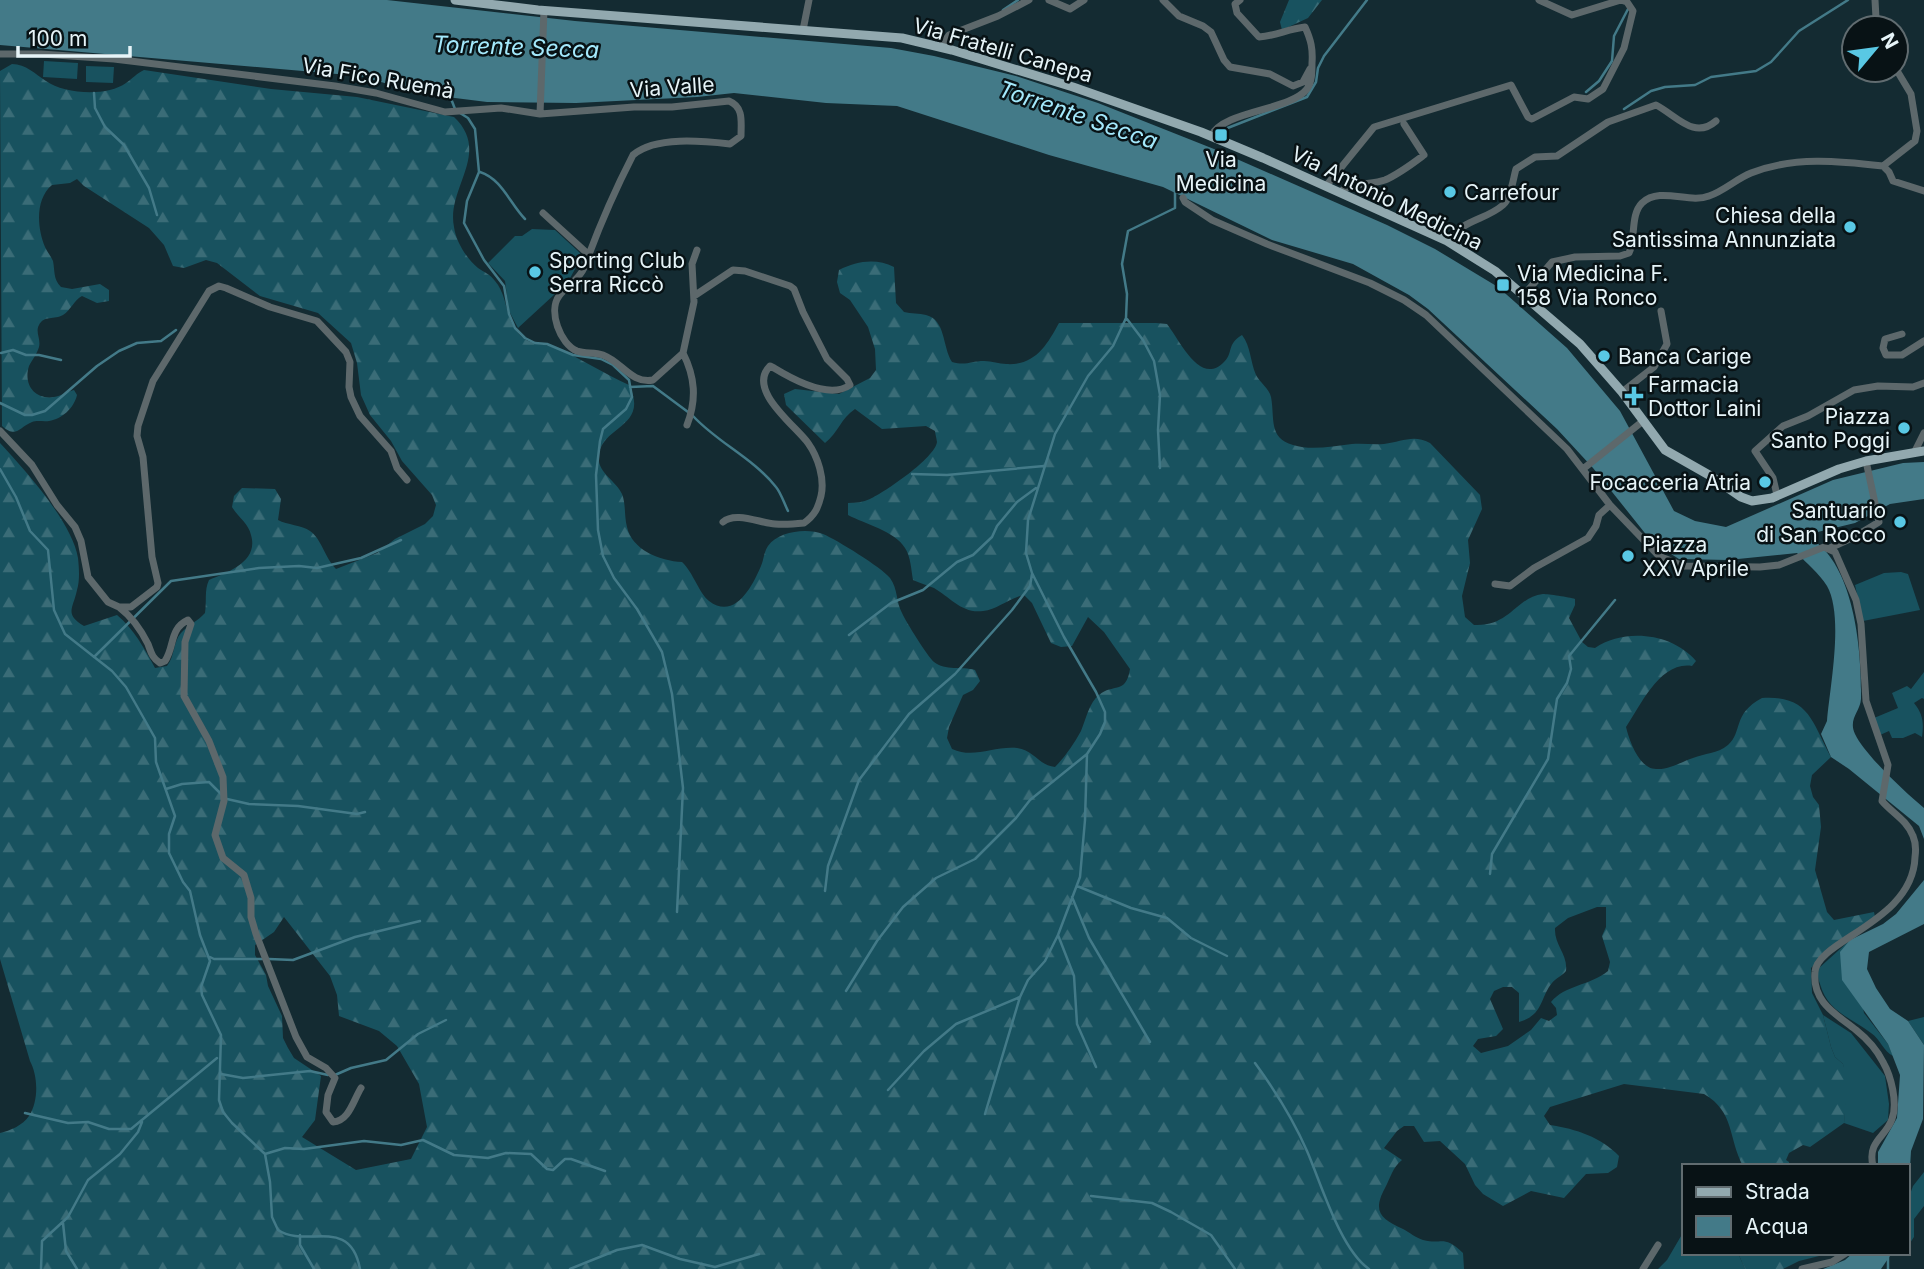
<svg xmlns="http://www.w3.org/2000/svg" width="1924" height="1269" viewBox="0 0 1924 1269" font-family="Inter,sans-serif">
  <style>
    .grass { fill: #18525f }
    .forest { fill: url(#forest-firs); fill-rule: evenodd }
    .water { fill: #437a88 }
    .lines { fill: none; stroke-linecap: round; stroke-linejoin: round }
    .stream { stroke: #437a88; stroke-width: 2.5 }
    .minor { stroke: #5d686b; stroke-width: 7 }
    .major { stroke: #92a9af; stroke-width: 9 }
    .poi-dot { fill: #59c8e4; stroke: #081215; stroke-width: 2.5 }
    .labels { text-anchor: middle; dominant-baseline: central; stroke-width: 5; stroke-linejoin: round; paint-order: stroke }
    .street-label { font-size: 21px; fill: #e6f4f8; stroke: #081215 }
    .poi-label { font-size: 21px; fill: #e6f4f8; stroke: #081215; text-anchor: start }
    .water-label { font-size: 23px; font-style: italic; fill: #a4e9fc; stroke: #081215 }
  </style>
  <defs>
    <pattern id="forest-firs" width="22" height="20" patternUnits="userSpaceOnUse" patternTransform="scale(1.75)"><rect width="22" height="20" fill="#18525f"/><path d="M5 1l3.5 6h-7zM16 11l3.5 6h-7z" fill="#3a6c77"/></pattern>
  </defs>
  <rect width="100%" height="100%" fill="#142b32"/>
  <!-- grass -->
  <path class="grass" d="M44,61L78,63L77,79L43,77Z
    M86,66L114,67L113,83L86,82Z
    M532,229L555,230L580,253L581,258L568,282L518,328L509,311L505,281L488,263L515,236H522Z
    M1901,572L1908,574L1920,610L1863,621L1855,585L1884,573Z
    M1924,672V699L1922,698L1914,703C1923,714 1924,723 1922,737L1915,733L1903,738H1892L1889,731L1880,735L1874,718L1898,708L1892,693L1907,686L1911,689Z
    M1850,940L1864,1013L1888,1044L1893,1056C1884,1052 1880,1039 1871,1033C1850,1017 1828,1012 1820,984C1818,978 1817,975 1819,968Z
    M1823,1015L1851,1033L1885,1076L1889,1104L1888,1120L1873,1133L1844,1123L1846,1088L1843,1064L1835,1057L1831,1047Z
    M1924,1017V1045L1908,1021Z
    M1924,1172V1206L1914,1219V1237L1908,1246L1909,1197L1913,1186Z
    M1684,1231V1253H1738L1745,1269H1658L1667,1260Z"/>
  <!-- forest -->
  <path class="forest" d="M1289,0H1322L1308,18L1282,30L1280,22Z
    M12,64C26,64 35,74 46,81C64,94 107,97 126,83C133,78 136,74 144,70L271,89L357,97L454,117C492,153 446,188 454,227C456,242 467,259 478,268C484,272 491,275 495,281C508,296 505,319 519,334C530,347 544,342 558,349C582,359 605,374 629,385C649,426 605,425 599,453C595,472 616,480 622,494C626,504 624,516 627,527C632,550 660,561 682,562C693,572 699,593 709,601C735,621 753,585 761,566C764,559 764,552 768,546C779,531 807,528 823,534C837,540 881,567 890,578C898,589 896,602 902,613C906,622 928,657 934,662C945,671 962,666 975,670L980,681L973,690L963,695L949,727L947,738L952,749C974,759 993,746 1017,748C1034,750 1038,765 1055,767C1065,757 1074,744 1081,731C1086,719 1089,703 1099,695C1113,683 1126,695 1130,669L1104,632L1088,617L1072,646L1061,647L1051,643L1032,603L1024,595C1009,598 998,609 983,611C962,614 950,597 934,588C927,585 919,583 913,580C911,570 911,557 905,548C895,531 865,524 848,515V503C856,503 863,502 870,499C885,492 935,458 937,442C937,441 935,432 935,431L926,426L882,429L855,409C841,418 838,433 825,443L786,405L784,394L795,389L839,394L870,378L876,370L875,349L868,327L850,300L840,293L837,282L839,270C857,261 876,258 894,267L896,303L904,312C911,314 919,313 926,315C946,320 942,346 952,362C966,366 971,361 984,361C992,361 999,364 1006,364C1035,366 1047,345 1059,323H1156L1167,324C1179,339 1200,387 1224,362C1234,352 1226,345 1242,335C1251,347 1250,361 1256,375C1260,383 1269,388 1271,397C1275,418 1268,438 1293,445C1312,451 1332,446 1352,444C1363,443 1373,445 1384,444C1402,442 1413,434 1430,443L1480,495L1482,509L1468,540L1470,563L1462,596L1465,617L1474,625C1510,627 1516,597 1543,594C1548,594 1569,597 1575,599V605L1569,618L1582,642L1588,647L1595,648C1625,628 1672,633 1696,661L1692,666C1660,661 1641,705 1626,727C1629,740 1639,769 1656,769C1669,770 1681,762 1693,758C1705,753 1717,754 1728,745C1743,732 1732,714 1762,698C1810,695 1812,723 1831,757L1812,775L1810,786L1813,797L1819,805L1821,827L1815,870L1827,912L1834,920L1874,912L1875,917L1833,945L1811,968L1812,993L1823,1015L1831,1047L1835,1057L1843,1064L1848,1082L1844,1123L1810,1147L1803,1145L1789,1153L1786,1160L1789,1162V1166H1743C1728,1138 1735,1112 1704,1094L1624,1084L1550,1107L1544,1116L1550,1125C1576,1129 1601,1137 1619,1156L1617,1167L1608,1173L1586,1174L1564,1198L1531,1191L1503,1206L1483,1194L1475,1185L1465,1164L1440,1141L1424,1142L1414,1126H1404L1397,1131L1384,1148L1402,1160C1392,1168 1391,1177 1385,1188C1372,1212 1381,1219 1403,1229C1409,1232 1416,1238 1423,1240C1443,1245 1443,1234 1463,1253L1464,1269H0V1133C10,1131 23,1125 29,1116C39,1100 38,1076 30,1061L0,959V443C25,470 72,522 78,558C79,568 80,580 77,590C73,609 64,614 84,626L117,615C134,629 144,648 155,668L167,666C175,656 173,642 181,633C188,625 198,621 205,613C207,601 204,591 209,580C228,572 259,562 251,535C249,524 238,517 232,507L234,496L242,488L275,489L281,499L278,520C287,525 302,525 310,531C321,538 325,558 336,569L377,553L395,539L425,524L433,516L436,505L432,495L402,461L391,441L370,415L361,395L357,363L351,343L318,313L260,296L217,263L206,260L184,268L173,266L164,245L149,228L84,186L77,179L70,183L52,185C35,199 37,228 45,247C47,252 51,256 53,261C55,271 53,279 61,287L72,289L100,284L109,290V301L97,303L82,296C74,300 71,310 63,315C54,320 44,315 39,325C35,332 41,339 39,347C37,354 32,360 29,366C23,385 35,400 54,397C61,396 67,392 74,390L77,395C74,408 62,419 49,421C44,422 37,420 32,422C19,427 17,439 2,426L0,71ZM1597,907H1606V927L1602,936L1610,962L1608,971C1589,986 1565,985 1551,1002L1556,1008L1557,1015L1549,1021L1541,1018L1531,1030L1508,1046L1481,1053L1473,1046L1478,1039L1496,1036L1503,1029L1490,999L1494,991L1503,987H1512L1519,993V1022C1544,1015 1540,997 1552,983C1556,978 1562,976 1566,971C1568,954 1554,945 1555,928L1568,918ZM284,917L330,976L337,995L339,1016L379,1031L397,1046L419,1084L427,1127L411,1159L356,1170L302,1137L315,1120L321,1076L294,1058L288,1048L283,1038L282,1016L268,986L266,975L255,955V945L274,932Z
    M1738,1253H1827V1254L1799,1261L1783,1269H1745Z"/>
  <!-- water -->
  <path class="water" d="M0,0H387L575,21L891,48L934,56L1016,76L1098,103L1214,149L1387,225L1435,249L1498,287L1567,348L1620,411L1674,511L1695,521L1726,527L1833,480L1903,463L1924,462V499L1890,504L1855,523L1797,537C1803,538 1812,539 1817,543C1855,573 1862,653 1861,699C1860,712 1848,719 1855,734C1865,755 1905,792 1924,808V839L1919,826L1849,769L1831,757L1821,734L1827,721C1830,686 1844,616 1827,586C1819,573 1807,564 1797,553L1728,560L1679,559L1652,542L1593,468L1557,429L1428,309L1409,295L1353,264L1272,240L1163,187L1049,155L897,106L826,103L734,93L697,97L576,103L487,102L423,94L360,76L0,45Z
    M1924,880V924L1869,952L1867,969L1876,988L1890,1009L1908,1021L1924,1045L1923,1119L1911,1151L1908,1201V1166L1878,1165V1152L1897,1118L1900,1075L1888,1044L1842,980L1840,952L1850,940L1883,924L1896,914Z
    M1853,1253H1892L1881,1269H1823L1845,1260Z"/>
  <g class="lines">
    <!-- stream -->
    <path class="stream" d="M1003,10L1018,0
      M1586,92L1599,81L1612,61L1614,36L1628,9
      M94,93L95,108L105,127L124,145L149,188L157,215
      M450,96L455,109
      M1624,109L1651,91L1665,87L1695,85L1711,77L1756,71L1771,62L1799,31L1848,0
      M460,113L468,118L475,129L479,172L467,201L464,223L484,260L504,286L509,314L515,328L525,338L535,343L547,344L573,355L601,359L613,365L629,380L632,397L626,409L603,429L600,441L596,475L598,530L603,556L614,578L637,609L662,652L672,694L683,788L677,912
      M1220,131L1307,97L1316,82L1318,68L1324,56L1367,0
      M480,172C502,179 510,204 525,219
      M1127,319L1143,340L1154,361L1160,395L1158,430L1160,468
      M1,353L13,350L26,355H39L61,360
      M630,387L653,386L688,412
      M0,403L25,415H32L45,411L97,366L119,351L137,343L161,341L176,330
      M693,416C718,443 753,458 776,487C781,493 784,503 788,511
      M0,469L16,497L30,531L48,550L54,610L65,634L112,671L126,687L155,738L156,762L175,816L169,834V853L183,882L190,891L200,935L210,961L201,987L202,995L221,1035L219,1100L223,1112L232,1123L265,1154L270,1182L272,1217L278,1230C306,1249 350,1215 360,1269
      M912,474L947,475L1044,466
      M849,635L891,603L923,590L957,562L973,555L992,537L997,526L1017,502L1036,488
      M94,657L171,581L259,568L299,566L317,568L361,558L401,540
      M166,789L182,784L209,782L222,795
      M227,799L249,804L298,806L357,814L365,812
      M1490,874L1492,854L1548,759L1557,699L1567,683L1571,669L1569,656L1615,600
      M1077,886L1131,908L1167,918L1191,938L1227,956
      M825,891L828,866L859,780L909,714L955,674L1012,610L1030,586L1032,574
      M1072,897L1089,938L1150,1042
      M1058,935L1074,976L1077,1024L1096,1067
      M210,957L214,959H262
      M269,959L293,960L355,937L420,921
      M846,991L877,941L903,907L936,878L975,859L1016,818L1030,800L1087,754L1100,734L1105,722V712L1096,692L1064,637L1032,573L1026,553L1028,520L1055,434L1088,376L1113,346L1126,318L1127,294L1122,264L1128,231L1175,208V192
      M1255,1063C1274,1089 1294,1121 1307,1151C1321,1183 1340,1249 1369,1269
      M221,1074L243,1078L310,1071L328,1075
      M335,1075L351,1068L386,1060L418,1034L446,1020
      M888,1090L924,1051L956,1024L1020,997
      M25,1113L68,1123L88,1122L109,1129H131L217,1058
      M985,1114L1020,997L1028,980L1045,961L1058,935L1080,877L1085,820L1087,754
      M265,1154L285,1148L304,1149L364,1141L401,1145L423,1140L454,1155L488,1158L506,1153L531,1154L547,1169L553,1170L565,1159H571L605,1171
      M1091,1196L1152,1203L1171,1212L1211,1235L1235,1269
      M63,1223L66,1251L77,1269
      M300,1235V1245L314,1269
      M1888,1253V1269
      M41,1269L42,1241L68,1217L88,1180L120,1154L138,1132L142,1122
      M570,1269L617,1250L642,1245L680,1259L715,1267L759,1254"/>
    <!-- minor -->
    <path class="minor" d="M1049,0L1070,9L1084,0
      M1163,0L1179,16L1203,26L1211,32L1224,60L1230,67L1270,74L1293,86L1303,82L1310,69
      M1875,0L1876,18L1880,28
      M803,30L809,0
      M940,47L949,35L998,16L1029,0
      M0,54H41L114,59L335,86L376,93L445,112L501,108L540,114L634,107H672L729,101C744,107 741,122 741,136L730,144C703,141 655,136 633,155C614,192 598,229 584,268C579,280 566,286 559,296C548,311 560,344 577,351C585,354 594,352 603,355C622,362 631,384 653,380L683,353L694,302L692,264L697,250
      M540,114L544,10
      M1211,136C1224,110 1290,111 1307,89C1312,82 1312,72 1312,63C1313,49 1311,40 1305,27C1288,29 1275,36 1259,37L1237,13L1235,4L1240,0
      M1883,166L1915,141L1917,131L1911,94L1896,69
      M1326,186L1374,127L1511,85L1528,117L1532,119L1574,97L1588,99L1603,89L1624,48L1633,11L1627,2L1621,0L1572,15L1539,0
      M1340,192C1351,182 1371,185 1385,180C1399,174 1412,164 1424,155L1404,124
      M1183,198L1185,202L1212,220L1267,244L1370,283L1404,300L1426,315L1567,449L1610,505L1659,556L1683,566L1760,567L1779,565L1824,547L1835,552L1856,600L1861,624L1866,701L1888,765L1882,801C1892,813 1907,820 1913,836C1916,843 1916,850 1915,857C1913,922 1817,940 1815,972C1812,1002 1836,1014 1856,1030C1866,1038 1877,1050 1883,1062C1891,1076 1898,1103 1892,1119C1886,1137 1867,1141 1873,1166
      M543,213L588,254
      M1447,241C1464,219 1486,220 1503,205C1511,198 1513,179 1516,169L1535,157L1557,156L1608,122L1656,105C1677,116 1694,140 1716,121
      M1524,295L1552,262L1575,257L1620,256L1629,253C1636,239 1630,215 1642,203C1660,186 1689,204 1709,196C1724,191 1736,179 1751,173C1794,156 1839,161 1883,166L1889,172L1893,181L1924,191
      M694,296L733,270L745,271L790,286L794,289L803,312L827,359L847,379L850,385C829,400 792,379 774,368L770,366C746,390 796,426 808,443C818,457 825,479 821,496C818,508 815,515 804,523C795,524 785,525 775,524C760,523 735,511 723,522
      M1902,334L1885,339L1883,348L1886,355H1902L1924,341
      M683,353C695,377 697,399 687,425
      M1622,392L1654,367L1667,344L1661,311
      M0,431L32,465L57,505L75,527L81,541L88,577L108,602L119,607H131L157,587L158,583L152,557L143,457L137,436L138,426L153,381L209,291L219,286L226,288L270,307L317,321L346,352L350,362L349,387L351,397L360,416L391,451L397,468L407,480
      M1914,453L1924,433
      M1583,469L1643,421
      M1777,495L1773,478L1755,451L1783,426L1808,416L1854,390L1878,386L1913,387L1924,383
      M1830,548L1854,537L1879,522L1866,461
      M1495,584L1510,586L1534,568L1588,538L1596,526L1599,515L1610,505
      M120,608C132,617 141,630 148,644C151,652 152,658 160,663L165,661C175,646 169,629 188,620L191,624L185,642L184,696L209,741L223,777L224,801L215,835L223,858L244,875L251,898V917L256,934L296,1037L307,1057L326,1068L335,1078L328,1095L326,1112L333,1122C349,1121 353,1101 361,1088
      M1643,1269L1658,1245
      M1802,1269L1832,1262L1846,1253"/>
    <!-- major -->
    <path class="major" d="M455,0L538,10L902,38L952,50L1073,87L1201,132L1263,158L1447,241L1495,271L1580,344L1622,392L1665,450L1709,475L1741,497L1752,501L1772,498L1839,469L1866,461L1924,451"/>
  </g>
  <!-- markers -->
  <g class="poi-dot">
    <rect x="1214" y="128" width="14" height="14" rx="3.5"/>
    <circle cx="1450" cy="192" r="7"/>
    <circle cx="1850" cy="227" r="7"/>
    <circle cx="535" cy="272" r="7"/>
    <rect x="1496" y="278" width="14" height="14" rx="3.5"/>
    <circle cx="1604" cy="356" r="7"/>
    <path d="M1630.5 385.5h7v7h7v7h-7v7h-7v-7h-7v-7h7z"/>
    <circle cx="1904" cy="428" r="7"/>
    <circle cx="1765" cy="482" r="7"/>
    <circle cx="1900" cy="522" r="7"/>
    <circle cx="1628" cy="556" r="7"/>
  </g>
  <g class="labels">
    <!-- street labels -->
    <g class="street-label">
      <text transform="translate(1003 50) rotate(16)">Via Fratelli Canepa</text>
      <text transform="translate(378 78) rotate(10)">Via Fico Ruemà</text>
      <text transform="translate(672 87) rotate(-4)">Via Valle</text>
      <text transform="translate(1387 198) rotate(26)">Via Antonio Medicina</text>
    </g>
    <!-- poi labels -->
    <g class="poi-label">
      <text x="1221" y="159" text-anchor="middle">Via<tspan x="1221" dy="24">Medicina</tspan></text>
      <text x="1464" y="192">Carrefour</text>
      <text x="1836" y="215" text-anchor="end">Chiesa della<tspan x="1836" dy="24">Santissima Annunziata</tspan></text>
      <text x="549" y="260">Sporting Club<tspan x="549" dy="24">Serra Riccò</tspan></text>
      <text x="1517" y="273">Via Medicina F.<tspan x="1517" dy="24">158 Via Ronco</tspan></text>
      <text x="1618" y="356">Banca Carige</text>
      <text x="1648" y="384">Farmacia<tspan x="1648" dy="24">Dottor Laini</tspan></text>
      <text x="1890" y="416" text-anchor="end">Piazza<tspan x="1890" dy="24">Santo Poggi</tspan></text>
      <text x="1751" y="482" text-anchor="end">Focacceria Atria</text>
      <text x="1886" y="510" text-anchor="end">Santuario<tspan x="1886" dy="24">di San Rocco</tspan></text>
      <text x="1642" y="544">Piazza<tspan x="1642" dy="24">XXV Aprile</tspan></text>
    </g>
    <!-- water labels -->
    <g class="water-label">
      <text transform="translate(516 47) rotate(2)">Torrente Secca</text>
      <text transform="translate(1078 115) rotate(19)">Torrente Secca</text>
    </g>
  </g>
  <!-- legend -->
  <rect x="1682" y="1164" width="228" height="91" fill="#081215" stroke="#616c70" stroke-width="2"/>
  <rect x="1696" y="1187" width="35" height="10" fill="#92a9af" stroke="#616c70" stroke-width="2"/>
  <text x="1745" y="1199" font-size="21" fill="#e6f4f8">Strada</text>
  <rect x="1696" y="1216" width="35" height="21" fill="#437a88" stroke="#616c70" stroke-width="2"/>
  <text x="1745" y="1234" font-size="21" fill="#e6f4f8">Acqua</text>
  <!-- north arrow -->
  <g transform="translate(1875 49) rotate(61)"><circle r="33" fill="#081215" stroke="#616c70" stroke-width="2"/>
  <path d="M0-5L12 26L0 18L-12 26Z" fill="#59c8e4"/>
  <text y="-10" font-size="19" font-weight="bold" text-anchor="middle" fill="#e6f4f8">N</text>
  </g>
  <!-- scale -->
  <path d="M18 46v10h112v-10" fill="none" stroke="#e6f4f8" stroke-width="3.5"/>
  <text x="28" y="46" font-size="21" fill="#e6f4f8" stroke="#081215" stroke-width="5" paint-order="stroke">100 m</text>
</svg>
